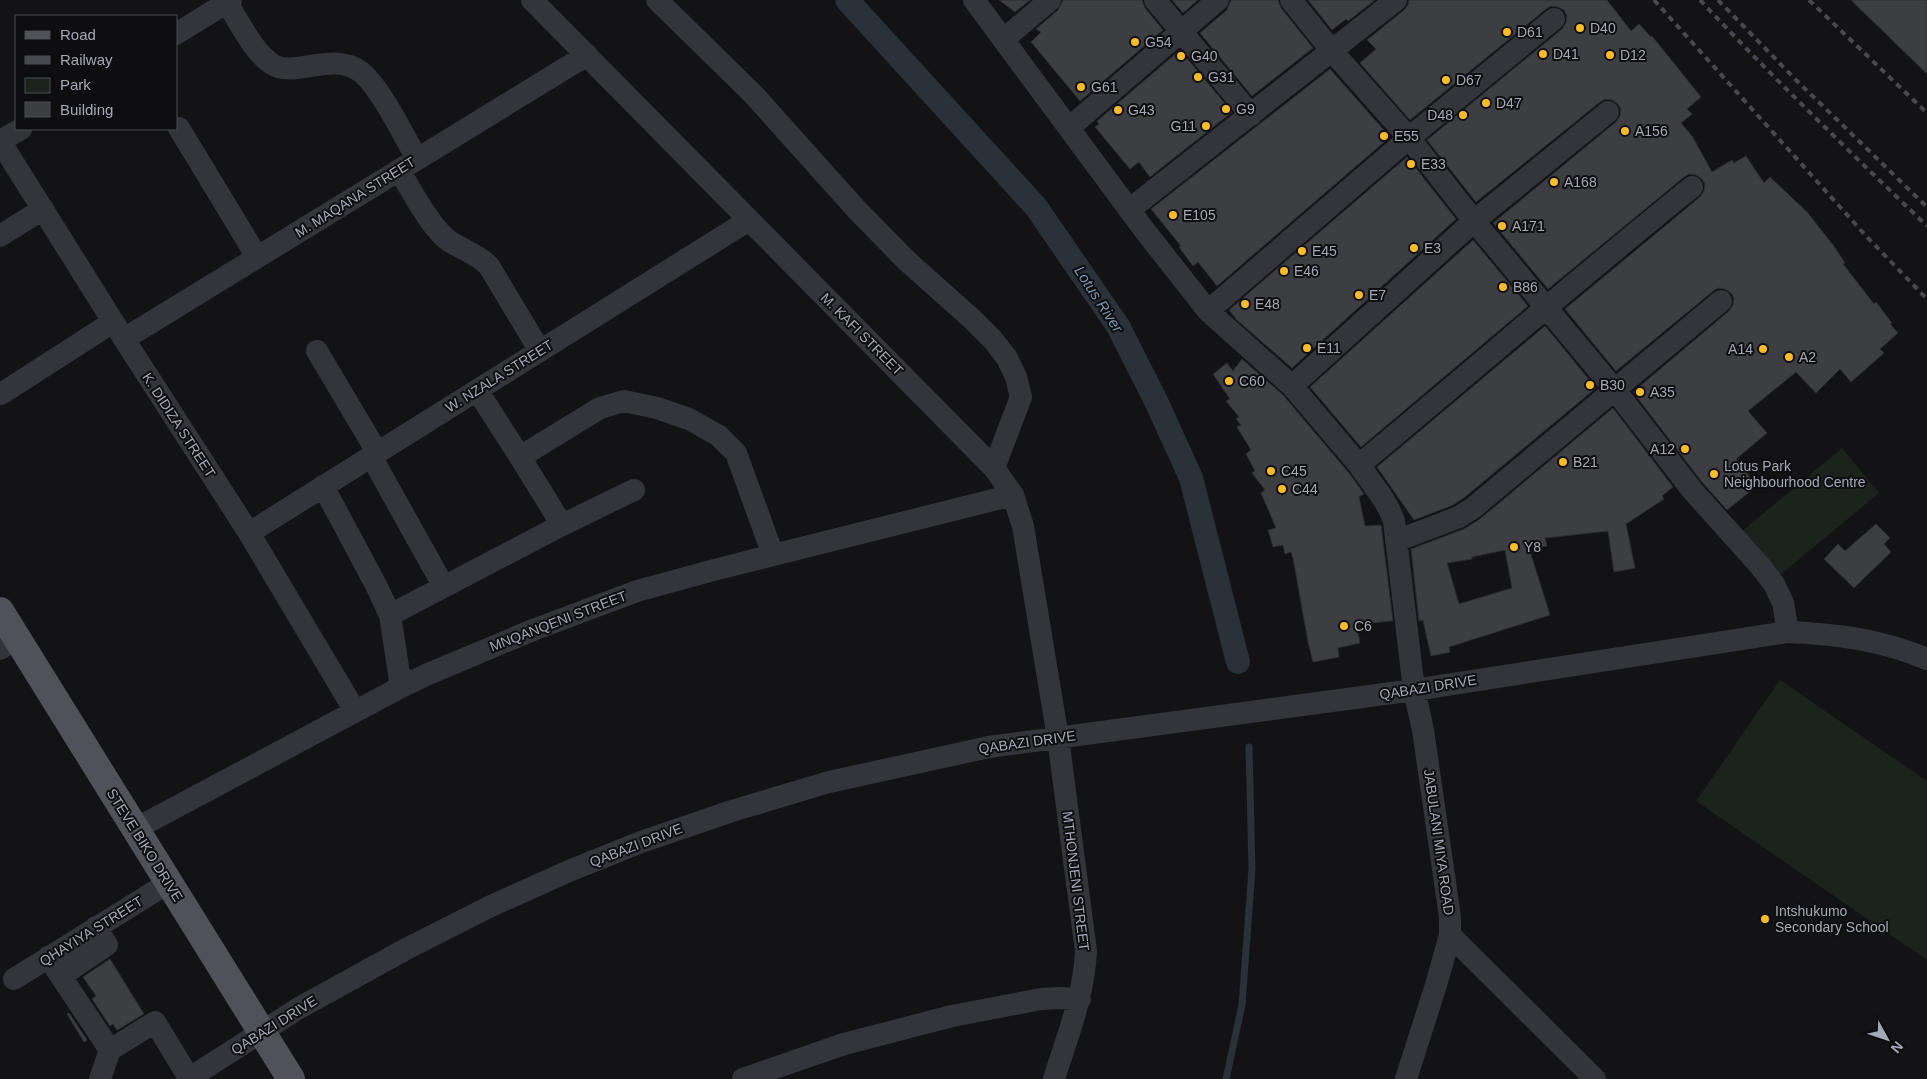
<svg xmlns="http://www.w3.org/2000/svg" width="1927" height="1079" viewBox="0 0 1927 1079" font-family="Arial,sans-serif">
  <style>
    .green { fill: #1b231c }
    .lines { fill: none; stroke-linecap: round; stroke-linejoin: round }
    .stream { stroke: #293139; stroke-width: 7 }
    .canal { stroke: #293139; stroke-width: 24 }
    .building { fill: #3d3e42; stroke: #2d2d31; fill-rule: evenodd }
    .minor { stroke: #34353a; stroke-width: 22 }
    .major { stroke: #505259; stroke-width: 28 }
    .rail { stroke: #47494f; stroke-width: 4; stroke-dasharray: 6 5; stroke-linecap: butt }
    .poi-dot { fill: #fcbc25; stroke: #0e0e10; stroke-width: 2 }
    .labels { text-anchor: middle; dominant-baseline: central; stroke-width: 4; stroke-linejoin: round; paint-order: stroke }
    .poi-label { font-size: 14px; fill: #a4a9b6; stroke: #0e0e10; text-anchor: start }
    .street-label { font-size: 14px; fill: #a4a9b6; stroke: #0e0e10 }
    .water-label { font-size: 15px; font-style: italic; fill: #7996b4; stroke: #0e0e10 }
  </style>
  <rect width="100%" height="100%" fill="#131315"/>
  <!-- green -->
  <path class="green" d="M1842,448L1879,493L1779,576L1741,532Z
    M1780,680L1927,781V960L1696,801Z"/>
  <g class="lines">
    <!-- stream -->
    <path class="stream" d="M1226,1079L1242,1005L1252,869L1249,747"/>
    <!-- canal -->
    <path class="canal" d="M847,0L1036,207L1118,326L1156,401L1191,478L1238,662"/>
  </g>
  <!-- building -->
  <path class="building" d="M999,0H1030L1015,12Z
    M1063,0H1142L1145,8L1163,30L1080,101L1031,42L1041,32L1036,29L1058,10Z
    M1172,0H1198L1183,13Z
    M1231,0H1278L1281,8L1313,48L1252,96L1200,33L1227,10Z
    M1308,0H1375L1348,21L1346,19L1332,30Z
    M1409,0H1607L1631,31L1639,24L1651,37L1652,36L1701,97L1687,109L1692,114L1681,123L1692,136L1712,172L1732,160L1734,163L1746,156L1764,183L1770,177L1807,212L1833,245L1845,263L1843,264L1874,304L1876,302L1892,323L1890,324L1898,333L1880,349L1884,353L1851,382L1840,369L1816,393L1796,372L1748,411L1767,433L1736,459L1757,486L1727,510L1702,482L1633,392L1729,311L1733,305L1734,298L1731,293L1725,289L1718,288L1713,291L1616,371L1565,309L1700,197L1704,191L1705,184L1702,179L1696,175L1689,174L1684,177L1548,289L1493,223L1616,122L1620,116L1621,109L1618,104L1612,100L1605,99L1600,102L1476,202L1427,140L1562,29L1566,23L1567,16L1564,10L1558,7L1551,6L1546,9L1410,120L1360,63L1376,49L1367,40L1404,10L1408,5Z
    M1851,0H1927V74Z
    M1180,50L1232,112L1150,177L1139,162L1130,169L1095,127L1099,124L1097,121Z
    M1330,69L1390,137L1217,286L1198,262L1193,266L1179,247L1181,246L1151,209Z
    M1407,157L1456,219L1292,368L1237,320L1229,310Z
    M1473,240L1528,306L1361,447L1310,387Z
    M1545,326L1596,388L1465,497L1453,505L1414,520L1377,467Z
    M1242,359L1283,395L1349,473L1364,494L1359,497L1365,526L1381,525L1393,621L1356,624L1360,643L1338,648L1339,657L1313,662L1308,642L1293,558L1291,552L1285,554L1283,545L1273,547L1268,530L1276,528L1261,493L1265,490L1252,473L1255,471L1246,454L1251,450L1237,427L1241,425L1236,419L1239,417L1226,401L1230,399L1213,374L1227,363L1233,371Z
    M1613,408L1673,487L1662,496L1664,499L1626,524L1635,568L1614,572L1608,531L1545,538L1547,546L1529,548L1550,615L1449,647L1450,652L1431,656L1423,620L1419,621L1411,549L1464,529L1480,519ZM1505,550L1512,588L1459,604L1447,563L1472,559V557Z
    M1876,524L1890,538L1884,544L1891,552L1854,588L1824,559L1838,544L1845,551Z
    M110,959L144,1014L117,1030L113,1024L110,1026L92,999L96,996L83,977Z
    M69,1013L87,1040L84,1042L67,1014Z"/>
  <g class="lines">
    <!-- minor -->
    <path class="minor" d="M532,0L994,468L1013,495L1023,526L1058,738L1086,951C1084,996 1067,1037 1054,1079
      M657,0L753,94L857,210L906,260L972,319L993,340L1007,358L1016,377L1021,397L994,468
      M974,0L1145,231L1208,311L1292,386L1359,465L1382,497L1389,509L1394,521L1414,690L1423,730L1450,917V935L1436,985L1406,1079
      M1155,0L1251,115
      M1291,0L1332,51L1409,138L1474,221L1615,390L1692,490L1761,567L1774,584L1783,603L1788,632
      M227,3C239,21 253,52 272,64C294,79 332,50 361,72C380,87 404,136 417,159
      M176,34L231,0
      M1004,39L1050,0
      M1070,127L1218,0
      M179,128L257,257
      M0,141L124,339L249,533L355,711
      M0,141L21,129
      M399,170C411,190 431,228 449,241C463,250 477,254 489,266L540,351
      M1129,210L1396,0
      M0,236L43,209
      M1208,311L1409,138L1554,19
      M124,339L587,55
      M317,351L377,452
      M1292,386L1474,221L1608,112
      M477,390L520,457L562,525
      M1,394L113,322
      M371,456L444,587
      M520,457L600,408L624,401L657,408L689,419L719,436L736,453L773,555
      M1359,465C1470,373 1579,278 1692,187
      M323,486L376,585L390,615L401,687
      M249,533L749,220
      M1396,541L1459,517L1473,508L1721,301
      M390,615L562,525L634,490
      M0,649L17,638
      M135,829L401,687L426,675L533,630L637,591L714,570L1013,495
      M1450,935L1595,1079
      M48,957L110,1050
      M61,976L107,945L96,927
      M14,979L168,883
      M100,1079L110,1050L155,1022L189,1078
      M188,1079L299,1008L408,948L491,906L569,871L641,842L732,811L829,782L989,747L1414,690L1788,632C1837,634 1882,640 1927,659
      M743,1079L844,1044L952,1016L1041,999L1059,998L1080,999"/>
    <!-- major -->
    <path class="major" d="M0,611L291,1079"/>
    <!-- rail -->
    <path class="rail" d="M1654,0L1867,237L1927,299
      M1700,0C1773,78 1850,152 1927,226
      M1718,0L1796,80L1927,207
      M1809,0L1927,113"/>
  </g>
  <!-- markers -->
  <g class="poi-dot">
    <circle cx="1580" cy="28" r="5"/>
    <circle cx="1507" cy="32" r="5"/>
    <circle cx="1135" cy="42" r="5"/>
    <circle cx="1543" cy="54" r="5"/>
    <circle cx="1610" cy="55" r="5"/>
    <circle cx="1181" cy="56" r="5"/>
    <circle cx="1198" cy="77" r="5"/>
    <circle cx="1446" cy="80" r="5"/>
    <circle cx="1081" cy="87" r="5"/>
    <circle cx="1486" cy="103" r="5"/>
    <circle cx="1226" cy="109" r="5"/>
    <circle cx="1118" cy="110" r="5"/>
    <circle cx="1463" cy="115" r="5"/>
    <circle cx="1206" cy="126" r="5"/>
    <circle cx="1625" cy="131" r="5"/>
    <circle cx="1384" cy="136" r="5"/>
    <circle cx="1411" cy="164" r="5"/>
    <circle cx="1554" cy="182" r="5"/>
    <circle cx="1173" cy="215" r="5"/>
    <circle cx="1502" cy="226" r="5"/>
    <circle cx="1414" cy="248" r="5"/>
    <circle cx="1302" cy="251" r="5"/>
    <circle cx="1284" cy="271" r="5"/>
    <circle cx="1503" cy="287" r="5"/>
    <circle cx="1359" cy="295" r="5"/>
    <circle cx="1245" cy="304" r="5"/>
    <circle cx="1307" cy="348" r="5"/>
    <circle cx="1763" cy="349" r="5"/>
    <circle cx="1789" cy="357" r="5"/>
    <circle cx="1229" cy="381" r="5"/>
    <circle cx="1590" cy="385" r="5"/>
    <circle cx="1640" cy="392" r="5"/>
    <circle cx="1685" cy="449" r="5"/>
    <circle cx="1563" cy="462" r="5"/>
    <circle cx="1271" cy="471" r="5"/>
    <circle cx="1714" cy="474" r="5"/>
    <circle cx="1282" cy="489" r="5"/>
    <circle cx="1514" cy="547" r="5"/>
    <circle cx="1344" cy="626" r="5"/>
    <circle cx="1765" cy="919" r="5"/>
  </g>
  <g class="labels">
    <!-- poi labels -->
    <g class="poi-label">
      <text x="1590" y="28">D40</text>
      <text x="1517" y="32">D61</text>
      <text x="1145" y="42">G54</text>
      <text x="1553" y="54">D41</text>
      <text x="1620" y="55">D12</text>
      <text x="1191" y="56">G40</text>
      <text x="1208" y="77">G31</text>
      <text x="1456" y="80">D67</text>
      <text x="1091" y="87">G61</text>
      <text x="1496" y="103">D47</text>
      <text x="1236" y="109">G9</text>
      <text x="1128" y="110">G43</text>
      <text x="1453" y="115" text-anchor="end">D48</text>
      <text x="1196" y="126" text-anchor="end">G11</text>
      <text x="1635" y="131">A156</text>
      <text x="1394" y="136">E55</text>
      <text x="1421" y="164">E33</text>
      <text x="1564" y="182">A168</text>
      <text x="1183" y="215">E105</text>
      <text x="1512" y="226">A171</text>
      <text x="1424" y="248">E3</text>
      <text x="1312" y="251">E45</text>
      <text x="1294" y="271">E46</text>
      <text x="1513" y="287">B86</text>
      <text x="1369" y="295">E7</text>
      <text x="1255" y="304">E48</text>
      <text x="1317" y="348">E11</text>
      <text x="1753" y="349" text-anchor="end">A14</text>
      <text x="1799" y="357">A2</text>
      <text x="1239" y="381">C60</text>
      <text x="1600" y="385">B30</text>
      <text x="1650" y="392">A35</text>
      <text x="1675" y="449" text-anchor="end">A12</text>
      <text x="1573" y="462">B21</text>
      <text x="1724" y="466">Lotus Park<tspan x="1724" dy="16">Neighbourhood Centre</tspan></text>
      <text x="1281" y="471">C45</text>
      <text x="1292" y="489">C44</text>
      <text x="1524" y="547">Y8</text>
      <text x="1354" y="626">C6</text>
      <text x="1775" y="911">Intshukumo<tspan x="1775" dy="16">Secondary School</tspan></text>
    </g>
    <!-- street labels -->
    <g class="street-label">
      <text transform="translate(355 197) rotate(-32)">M. MAQANA STREET</text>
      <text transform="translate(862 334) rotate(45)">M. KAFI STREET</text>
      <text transform="translate(499 376) rotate(-32)">W. NZALA STREET</text>
      <text transform="translate(179 425) rotate(57)">K. DIDIZA STREET</text>
      <text transform="translate(558 621) rotate(-21)">MNQANQENI STREET</text>
      <text transform="translate(1428 687) rotate(-9)">QABAZI DRIVE</text>
      <text transform="translate(1027 742) rotate(-8)">QABAZI DRIVE</text>
      <text transform="translate(1439 842) rotate(82)">JABULANI MIYA ROAD</text>
      <text transform="translate(145 845) rotate(58)">STEVE BIKO DRIVE</text>
      <text transform="translate(636 845) rotate(-21)">QABAZI DRIVE</text>
      <text transform="translate(1076 881) rotate(83)">MTHONJENI STREET</text>
      <text transform="translate(91 931) rotate(-32)">QHAYIYA STREET</text>
      <text transform="translate(274 1025) rotate(-32)">QABAZI DRIVE</text>
    </g>
    <!-- water labels -->
    <g class="water-label">
      <text transform="translate(1099 299) rotate(57)">Lotus River</text>
    </g>
  </g>
  <!-- legend -->
  <rect x="15" y="15" width="162" height="115" fill="#0e0e10" stroke="#4a4c52"/>
  <rect x="25" y="31" width="25" height="8" fill="#505259" stroke="#4a4c52"/>
  <text x="60" y="40" font-size="15" fill="#a4a9b6">Road</text>
  <rect x="25" y="56" width="25" height="8" fill="#47494f" stroke="#4a4c52"/>
  <text x="60" y="65" font-size="15" fill="#a4a9b6">Railway</text>
  <rect x="25" y="78" width="25" height="15" fill="#1b231c" stroke="#4a4c52"/>
  <text x="60" y="90" font-size="15" fill="#a4a9b6">Park</text>
  <rect x="25" y="102" width="25" height="15" fill="#3d3e42" stroke="#4a4c52"/>
  <text x="60" y="115" font-size="15" fill="#a4a9b6">Building</text>
  <!-- north arrow -->
  <g transform="translate(1887 1039) rotate(130)" stroke="#0e0e10" stroke-width="4" paint-order="stroke">
  <path d="M0-4L9 19L0 12L-9 19Z" fill="#a4a9b6"/>
  <text y="-8" font-size="14" font-weight="bold" text-anchor="middle" fill="#a4a9b6">N</text>
  </g>
</svg>
